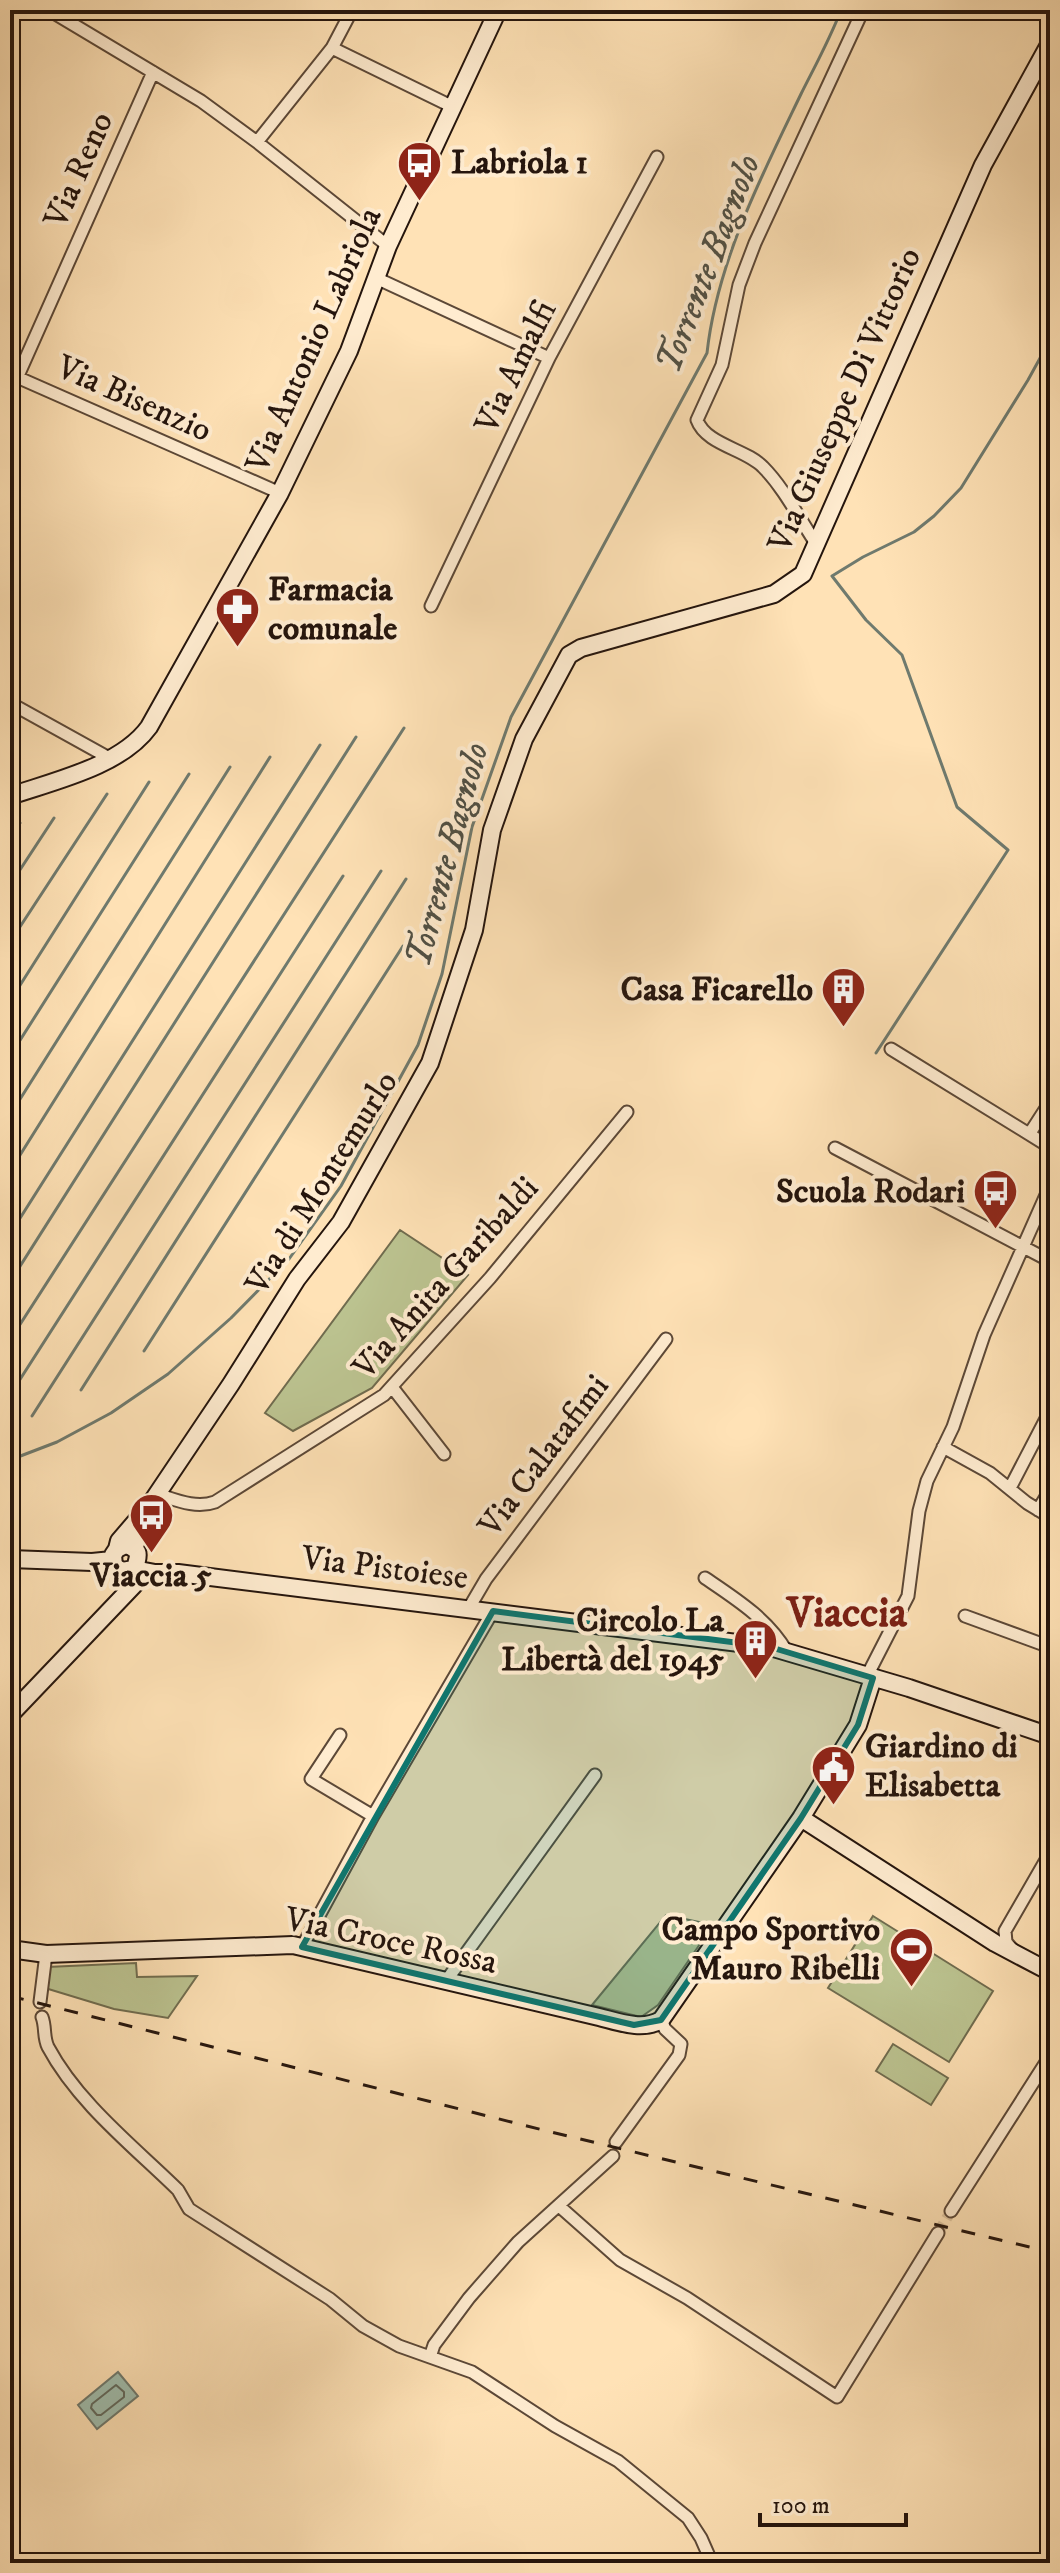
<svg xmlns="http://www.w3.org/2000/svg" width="1060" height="2573" viewBox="0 0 1060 2573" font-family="'IM FELL DW Pica',serif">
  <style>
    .green { fill: #bcc491; stroke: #706c4f; stroke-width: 2 }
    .water { fill: #a0beae; stroke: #6f7a6e; stroke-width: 2 }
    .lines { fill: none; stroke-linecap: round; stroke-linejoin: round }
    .shore { stroke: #626a5e; stroke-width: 2 }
    .stream { stroke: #6f7a6e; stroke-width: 3 }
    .street-tunnel { stroke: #dec39d; stroke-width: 11; stroke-dasharray: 11 5.5; stroke-linecap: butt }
    .street-casing { stroke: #5c4837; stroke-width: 15 }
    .secondary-casing { stroke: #25150d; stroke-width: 20 }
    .street { stroke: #ffecd0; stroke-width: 11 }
    .secondary { stroke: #ffecd0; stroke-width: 16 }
    .rail { stroke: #25150d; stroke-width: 3; stroke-dasharray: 14 14; stroke-linecap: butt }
    .marked { fill: #0f766e; fill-opacity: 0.2; stroke: #0f766e; stroke-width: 6; stroke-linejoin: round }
    .labels { text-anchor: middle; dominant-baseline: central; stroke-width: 8; stroke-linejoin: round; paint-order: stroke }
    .poi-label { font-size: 34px; font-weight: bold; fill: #25150d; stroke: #ffecd0; text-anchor: end }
    .street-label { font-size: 34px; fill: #25150d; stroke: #ffecd0 }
    .water-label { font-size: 36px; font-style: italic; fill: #505045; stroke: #ffecd0 }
    .district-label { font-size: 42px; font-weight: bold; fill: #7a1f14; stroke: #ffecd0 }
  </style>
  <rect width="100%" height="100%" fill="#ffe2b6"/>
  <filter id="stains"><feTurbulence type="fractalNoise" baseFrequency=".0025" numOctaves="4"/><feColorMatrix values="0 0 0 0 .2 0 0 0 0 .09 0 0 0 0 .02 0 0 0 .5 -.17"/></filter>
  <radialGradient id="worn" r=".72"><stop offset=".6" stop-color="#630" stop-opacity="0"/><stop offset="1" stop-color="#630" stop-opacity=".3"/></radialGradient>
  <!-- green -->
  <path class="green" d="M400,1230L468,1275L372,1388L293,1431L265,1413Z
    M666,1915L713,1925L658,2005L641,2017L592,2005Z
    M873,1916L993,1991L949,2062L828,1988Z
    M136,1963L137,1977L197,1976L168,2018L114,2009L45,1988L47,1967Z
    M893,2044L948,2078L931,2105L876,2071Z"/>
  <!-- water -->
  <path class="water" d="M118,2372L138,2396L97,2429L78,2405Z"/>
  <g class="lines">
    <!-- shore -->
    <path class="shore" d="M116,2385L124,2392V2397L101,2415H97L91,2408L92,2404Z"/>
    <!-- stream -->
    <path class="stream" d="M10,838L20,823
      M10,885L54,818
      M10,942L107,794
      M10,1001L149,782
      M876,1053L1008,850L957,807L902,655L866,620L832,576L863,557L914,532L934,516L961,488L1028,380L1050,340
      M10,1056L189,774
      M10,1115L230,767
      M10,1171L270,757
      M10,1234L320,745
      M10,1282L356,737
      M10,1340L404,728
      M144,1351L403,946
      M81,1390L406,879
      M10,1395L343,876
      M32,1416L381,871
      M10,1460L57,1442L111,1413L168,1374L231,1318L289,1259L341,1186L418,1045L442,974L472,827L511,717L707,353C717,262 762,175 801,94C815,66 830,39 841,10"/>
    <!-- street-tunnel -->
    <path class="street-tunnel" d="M938,2233L951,2211"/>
    <defs>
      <path id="street" d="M49,10L201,101L257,142L388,246
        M332,48L453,107
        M257,142L332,48L352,10
        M376,278L549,358
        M10,374L280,493
        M17,378L153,72
        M817,545C800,520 784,488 763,467C746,449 706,445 697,420L722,365L739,285L755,243L863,10
        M431,606L549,358L657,157
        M10,703L111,759
        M891,1049L1050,1147
        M1030,1133L1050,1102
        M835,1148L1050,1261
        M392,1387L444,1454
        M943,1447L990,1473L1027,1503L1050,1517
        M1010,1488L1050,1411
        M157,1494C176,1500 196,1509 215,1502L384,1395L490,1278L627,1112
        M1038,1510L1050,1490
        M705,1578C736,1599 768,1619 787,1652
        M469,1608L486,1579L666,1339
        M965,1616L1050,1647
        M867,1676L908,1596L919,1511L927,1481L953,1427L984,1335L1050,1186
        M340,1735L311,1779L373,1816
        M302,1947L373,1816L493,1611
        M1013,1950L1006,1942L1005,1931L1050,1853
        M446,1981L595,1775
        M40,2002L46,1954
        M42,2017C46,2027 43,2037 48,2047C78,2103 133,2146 178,2190L189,2209L330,2299L363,2326L399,2346L472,2372L555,2426L618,2461L688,2518L701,2538L712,2563
        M616,2142L679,2055L681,2044L665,2029L661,2020
        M559,2206L620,2260L687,2298L837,2397L938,2233
        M951,2211L1050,2056
        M430,2357L434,2345L469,2298L518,2242L613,2156"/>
      <path id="secondary" d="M10,796C54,781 121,766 149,727L280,493L349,351L388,246L498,10
        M117,1549L119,1541L149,1506L231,1384L297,1279L341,1222L430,1063L474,930L492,830L524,739L569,655L581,648L774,594L803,574L983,165L1050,43
        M134,1549L148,1509
        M10,1559L92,1562L112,1560
        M10,1715L134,1585C135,1580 135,1576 135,1571C136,1558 145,1550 125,1545L117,1549L113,1555L114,1566L122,1571L134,1569L155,1573H178L770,1647L909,1688L1050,1736
        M801,1818L995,1943L1050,1972
        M10,1949L46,1954L293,1945L599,2017C619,2022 642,2031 661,2020L801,1818L858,1725L873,1678"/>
    </defs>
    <!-- street casing -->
    <use href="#street" class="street-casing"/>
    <!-- secondary casing -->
    <use href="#secondary" class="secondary-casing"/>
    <!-- street -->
    <use href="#street" class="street"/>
    <!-- secondary -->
    <use href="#secondary" class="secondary"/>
    <!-- rail -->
    <path class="rail" d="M10,1996L551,2132L1050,2252"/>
  </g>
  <!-- marked area -->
  <path class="marked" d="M493,1611L770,1647L873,1678L858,1725L801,1818L661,2020L634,2025L302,1947Z"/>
  <!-- icons -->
  <defs>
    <symbol id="bus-pin" viewBox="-11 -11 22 30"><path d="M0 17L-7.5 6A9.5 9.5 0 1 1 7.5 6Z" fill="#8f2418" stroke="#ffecd0"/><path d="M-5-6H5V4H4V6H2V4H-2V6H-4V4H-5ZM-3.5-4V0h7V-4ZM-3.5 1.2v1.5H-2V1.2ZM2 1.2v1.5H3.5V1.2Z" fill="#fff"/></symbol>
    <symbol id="pharmacy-pin" viewBox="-11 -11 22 30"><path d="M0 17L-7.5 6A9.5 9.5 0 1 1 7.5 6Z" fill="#8f2418" stroke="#ffecd0"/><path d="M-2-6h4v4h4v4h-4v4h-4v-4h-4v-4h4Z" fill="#fff"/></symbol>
    <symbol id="building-pin" viewBox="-11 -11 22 30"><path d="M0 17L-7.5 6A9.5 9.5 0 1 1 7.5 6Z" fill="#8f2418" stroke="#ffecd0"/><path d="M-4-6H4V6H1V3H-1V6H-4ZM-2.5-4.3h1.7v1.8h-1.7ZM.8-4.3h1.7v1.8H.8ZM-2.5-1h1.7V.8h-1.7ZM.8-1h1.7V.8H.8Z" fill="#fff"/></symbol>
    <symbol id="civic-pin" viewBox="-11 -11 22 30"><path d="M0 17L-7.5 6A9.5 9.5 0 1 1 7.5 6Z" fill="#8f2418" stroke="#ffecd0"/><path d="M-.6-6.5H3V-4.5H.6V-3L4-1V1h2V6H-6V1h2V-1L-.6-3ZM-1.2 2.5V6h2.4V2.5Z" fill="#fff"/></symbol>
    <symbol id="stadium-pin" viewBox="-11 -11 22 30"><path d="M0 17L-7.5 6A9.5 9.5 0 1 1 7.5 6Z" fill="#8f2418" stroke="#ffecd0"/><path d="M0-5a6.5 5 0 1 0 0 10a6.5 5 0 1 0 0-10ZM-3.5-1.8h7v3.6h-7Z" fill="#fff"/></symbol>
  </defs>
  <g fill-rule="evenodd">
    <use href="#bus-pin" x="394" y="138" width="51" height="69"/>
    <use href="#pharmacy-pin" x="212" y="584" width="51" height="69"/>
    <use href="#building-pin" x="818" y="964" width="51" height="69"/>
    <use href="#bus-pin" x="970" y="1166" width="51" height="69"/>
    <use href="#bus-pin" x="126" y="1490" width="51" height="69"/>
    <use href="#building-pin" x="730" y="1616" width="51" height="69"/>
    <use href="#civic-pin" x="808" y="1742" width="51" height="69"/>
    <use href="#stadium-pin" x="886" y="1924" width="51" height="69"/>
  </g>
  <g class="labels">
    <!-- poi labels -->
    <g class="poi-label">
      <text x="451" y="163" text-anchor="start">Labriola 1</text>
      <text x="268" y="590" text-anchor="start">Farmacia<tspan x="268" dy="39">comunale</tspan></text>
      <text x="813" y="990">Casa Ficarello</text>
      <text x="965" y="1192">Scuola Rodari</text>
      <text x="151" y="1576" text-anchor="middle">Viaccia 5</text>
      <text x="724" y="1621">Circolo La<tspan x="724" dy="39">Libertà del 1945</tspan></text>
      <text x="865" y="1747" text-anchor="start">Giardino di<tspan x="865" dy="39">Elisabetta</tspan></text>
      <text x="880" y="1930">Campo Sportivo<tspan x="880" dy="39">Mauro Ribelli</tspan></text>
    </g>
    <!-- street labels -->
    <g class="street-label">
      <text transform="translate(79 170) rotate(-66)">Via Reno</text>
      <text transform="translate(314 340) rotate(-66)">Via Antonio Labriola</text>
      <text transform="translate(516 367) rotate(-64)">Via Amalfi</text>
      <text transform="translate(134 399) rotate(24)">Via Bisenzio</text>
      <text transform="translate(845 400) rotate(-66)">Via Giuseppe Di Vittorio</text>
      <text transform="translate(322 1183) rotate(-58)">Via di Montemurlo</text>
      <text transform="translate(446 1278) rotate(-48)">Via Anita Garibaldi</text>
      <text transform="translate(544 1456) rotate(-53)">Via Calatafimi</text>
      <text transform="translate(385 1568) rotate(7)">Via Pistoiese</text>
      <text transform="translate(391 1941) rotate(12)">Via Croce Rossa</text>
    </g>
    <!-- water labels -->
    <g class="water-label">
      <text transform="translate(709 264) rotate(-69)">Torrente Bagnolo</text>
      <text transform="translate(448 855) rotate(-75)">Torrente Bagnolo</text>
    </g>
    <!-- district labels -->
    <g class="district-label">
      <text x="847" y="1614">Viaccia</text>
    </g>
  </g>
  <!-- margin -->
  <rect width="1060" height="2573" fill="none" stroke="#ffe2b6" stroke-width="40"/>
  <rect x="12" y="12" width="1036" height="2549" fill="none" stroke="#25150d" stroke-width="4"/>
  <rect x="20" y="20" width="1020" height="2533" fill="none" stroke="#25150d" stroke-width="2"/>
  <!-- scale -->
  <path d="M760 2513v12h146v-12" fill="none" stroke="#25150d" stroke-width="4"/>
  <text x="772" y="2513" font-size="24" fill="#25150d" stroke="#ffecd0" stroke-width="6" paint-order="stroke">100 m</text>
  <rect width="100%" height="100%" filter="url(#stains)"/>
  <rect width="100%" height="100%" fill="url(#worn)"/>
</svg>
